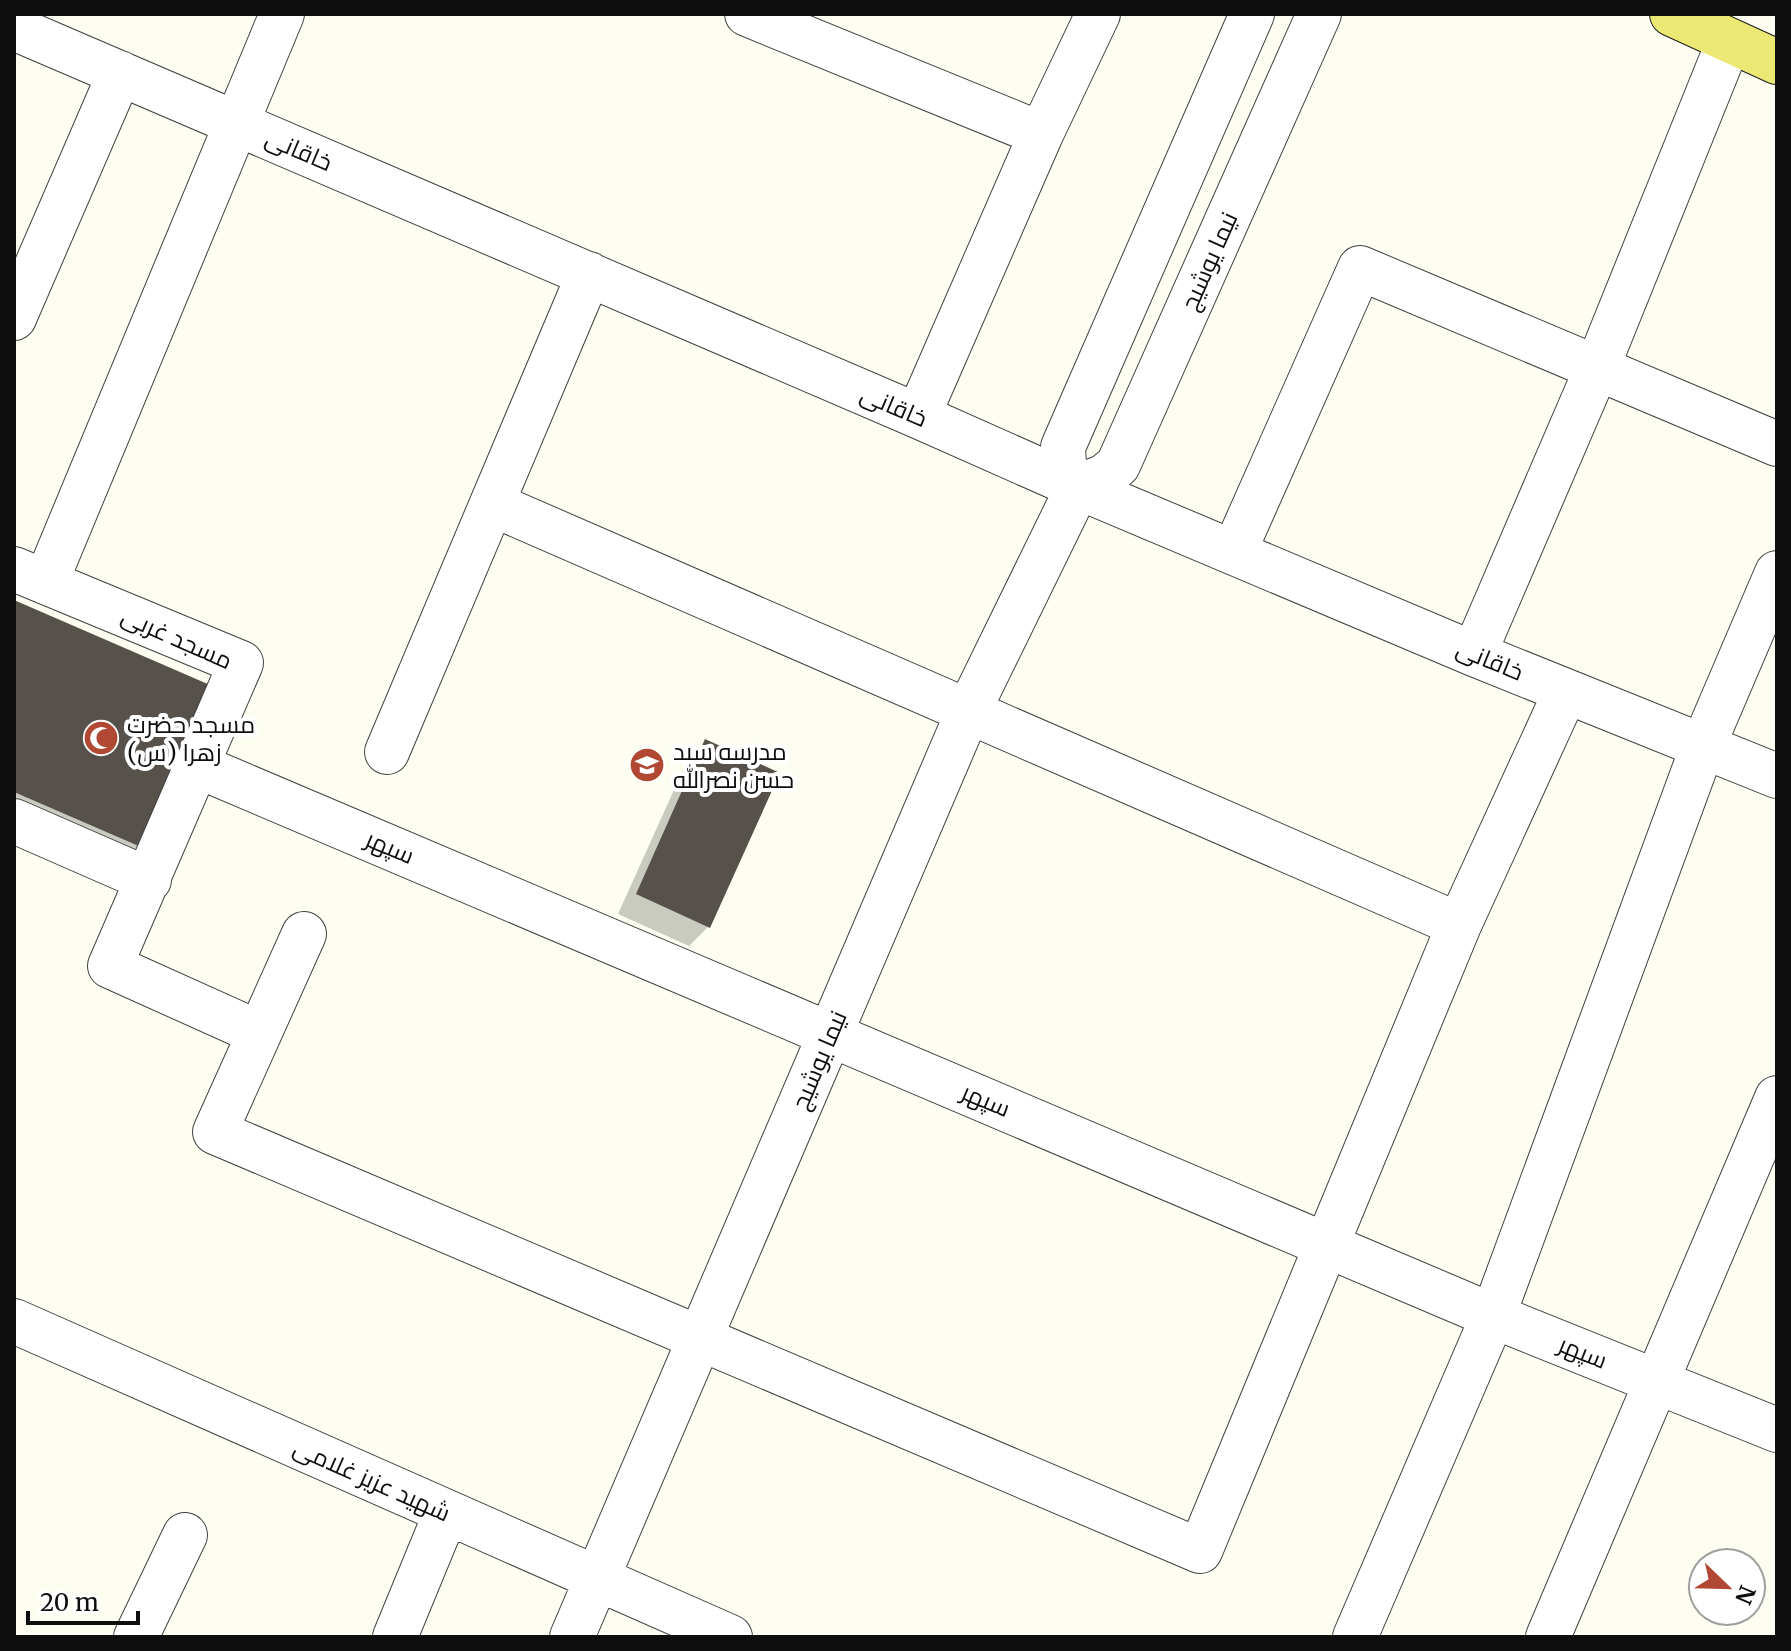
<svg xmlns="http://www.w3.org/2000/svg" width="1791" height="1651" viewBox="0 0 1791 1651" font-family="Merriweather,Cairo,serif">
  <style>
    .shadow { fill: #0003 }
    .building { fill: #56524b }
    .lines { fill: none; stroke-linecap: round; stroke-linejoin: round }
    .minor-casing { stroke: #414141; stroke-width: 46 }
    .major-casing { stroke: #1f1f1f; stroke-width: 46 }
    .minor { stroke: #fff; stroke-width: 44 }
    .major { stroke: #ebe873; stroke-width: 44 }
    .labels { text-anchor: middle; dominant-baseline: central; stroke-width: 8; stroke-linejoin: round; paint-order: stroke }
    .street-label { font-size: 24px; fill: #0e0e0e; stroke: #fff }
    .poi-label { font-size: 24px; fill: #0e0e0e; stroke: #fff; text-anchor: start }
  </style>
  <rect width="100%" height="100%" fill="#fdfef1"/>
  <!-- shadow -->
  <path class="shadow" d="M14,603L139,845L114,871L14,828Z
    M706,742L708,927L689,946L618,914L687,761Z"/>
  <!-- building -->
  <path class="building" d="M14,600L210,685L141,847L14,792Z
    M705,739L780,773L710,928L636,894Z"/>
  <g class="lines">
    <defs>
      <path id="minor" d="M747,14L1041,134
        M14,28L918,416L1078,487L1474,654L1777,776
        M14,318L120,73
        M918,416L1041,134L1098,14
        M1078,487L1064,466L1063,447L1252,14
        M492,504L1459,925
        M1234,552L1360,268L1777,444
        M14,569L241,663L110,966L259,1033
        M46,582L282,14
        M1474,654L1597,368L1729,41
        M387,752L589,274
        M198,766L1493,1316L1777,1430
        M14,821L149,880
        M304,934L215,1132L1200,1551L1459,925L1566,691
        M14,1321L730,1637
        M136,1637L185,1535
        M395,1637L446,1513
        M572,1637L968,712L1078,487L1105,476L1118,465L1319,14
        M1355,1637L1493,1316L1703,746L1777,573
        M1548,1637L1777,1098"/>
      <path id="major" d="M1672,14L1777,62"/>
    </defs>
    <!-- minor casing -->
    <use href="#minor" class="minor-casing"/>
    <!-- major casing -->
    <use href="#major" class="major-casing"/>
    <!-- minor -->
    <use href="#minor" class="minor"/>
    <!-- major -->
    <use href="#major" class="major"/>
  </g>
  <!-- icons -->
  <defs>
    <symbol id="mosque-disc" viewBox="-11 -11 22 22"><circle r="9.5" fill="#b14833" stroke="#fff"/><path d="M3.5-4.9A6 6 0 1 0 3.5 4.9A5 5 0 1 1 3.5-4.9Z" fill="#fff"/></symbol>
    <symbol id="school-disc" viewBox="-11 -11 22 22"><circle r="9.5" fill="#b14833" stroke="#fff"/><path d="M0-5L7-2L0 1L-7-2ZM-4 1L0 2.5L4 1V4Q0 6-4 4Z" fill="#fff"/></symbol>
  </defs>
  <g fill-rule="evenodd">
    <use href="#mosque-disc" x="81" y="718" width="40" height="40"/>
    <use href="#school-disc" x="627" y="745" width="40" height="40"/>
  </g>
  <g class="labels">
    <!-- street labels -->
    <g class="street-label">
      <text transform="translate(299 150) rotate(23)">خاقانی</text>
      <text transform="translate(1209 261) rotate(-66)">نیما یوشیج</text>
      <text transform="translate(894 406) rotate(23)">خاقانی</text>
      <text transform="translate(177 638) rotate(24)">مسجد غربی</text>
      <text transform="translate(1490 660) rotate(22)">خاقانی</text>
      <text transform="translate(390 847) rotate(23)">سپهر</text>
      <text transform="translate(819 1060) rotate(-67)">نیما یوشیج</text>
      <text transform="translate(986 1100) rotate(23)">سپهر</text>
      <text transform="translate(1583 1352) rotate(22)">سپهر</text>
      <text transform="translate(372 1480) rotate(24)">شهید عزیز غلامی</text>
    </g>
    <!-- poi labels -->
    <g class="poi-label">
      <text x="127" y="724">مسجد حضرت<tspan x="127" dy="28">زهرا (س)</tspan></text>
      <text x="673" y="751">مدرسه سید<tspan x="673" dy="28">حسن نصرالله</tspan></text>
    </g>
  </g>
  <!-- border -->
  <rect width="1791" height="1651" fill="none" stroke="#0e0e0e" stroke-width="32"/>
  <!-- north arrow -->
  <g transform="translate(1727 1587) rotate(113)"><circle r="38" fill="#ffffff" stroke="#9f9f9f" stroke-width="2"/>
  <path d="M0-6L14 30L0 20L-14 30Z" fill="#b14833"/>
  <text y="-12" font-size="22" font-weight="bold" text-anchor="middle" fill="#0e0e0e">N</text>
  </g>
  <!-- scale -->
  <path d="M28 1611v12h110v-12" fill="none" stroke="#0e0e0e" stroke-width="4"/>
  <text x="40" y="1611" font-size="24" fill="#0e0e0e" stroke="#ffffff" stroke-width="6" paint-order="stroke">20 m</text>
</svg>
